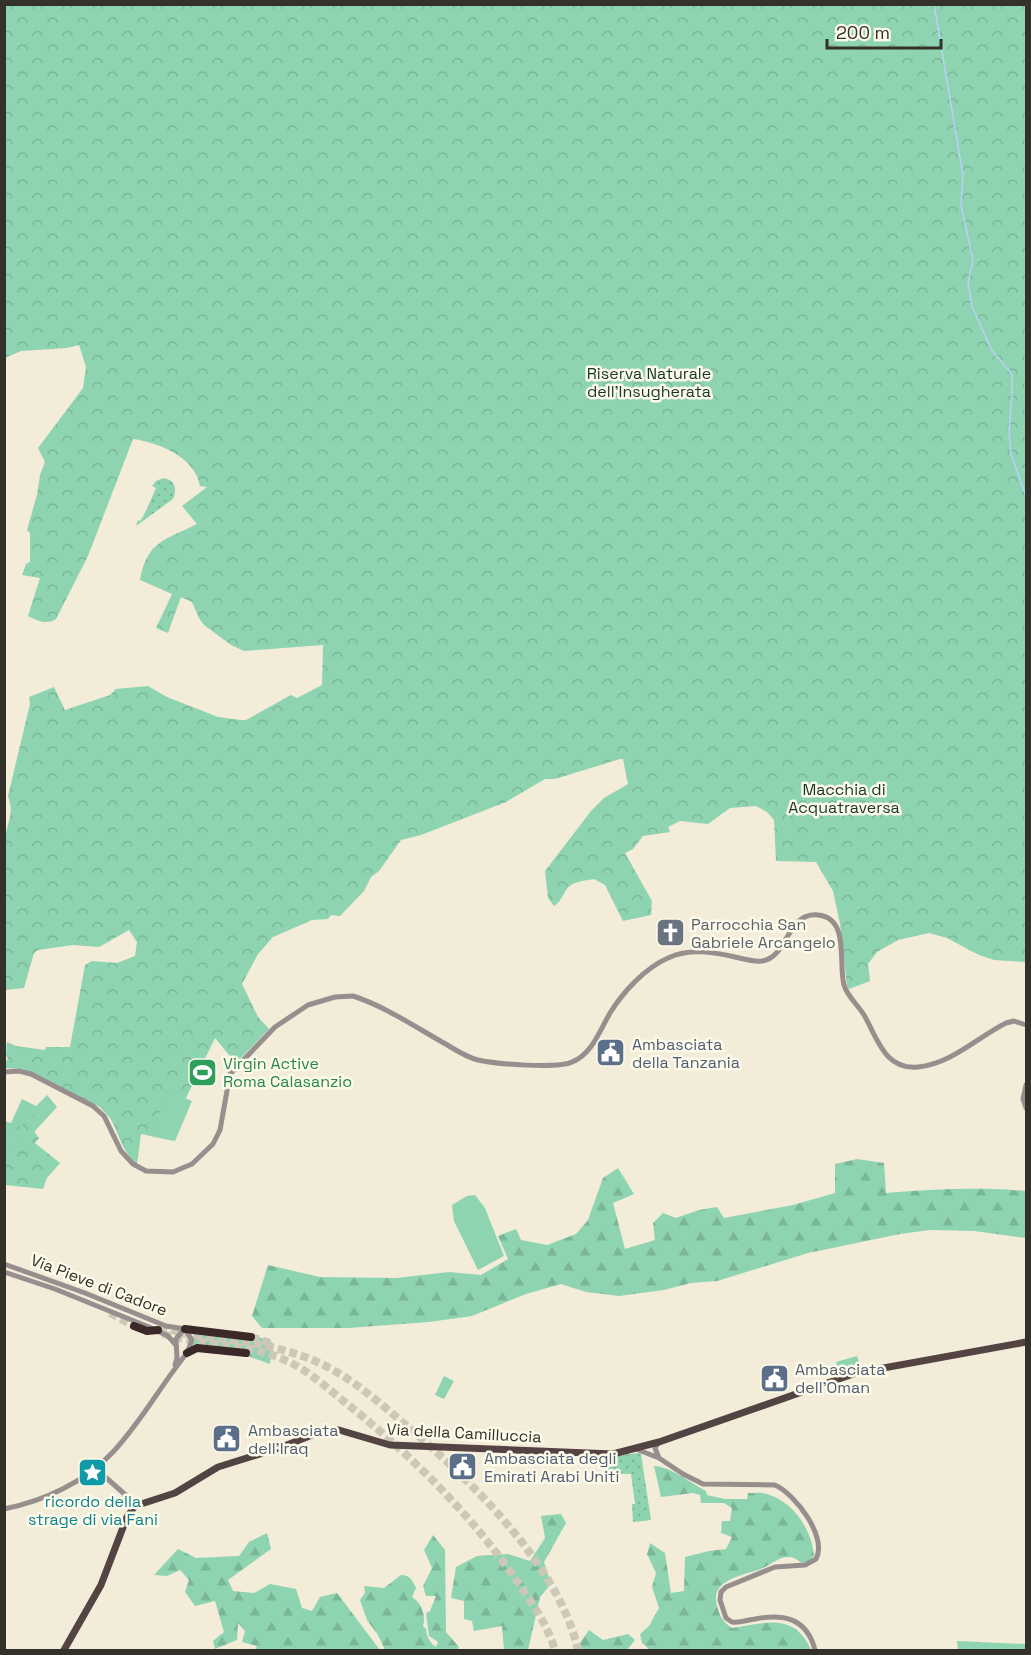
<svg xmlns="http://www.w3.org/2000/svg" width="1031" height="1655" viewBox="0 0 1031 1655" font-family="'Space Grotesk',sans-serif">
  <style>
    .forest { fill: url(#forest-firs) }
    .park { fill: url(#park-crowns) }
    .garden { fill: url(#garden-dots) }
    .pitch { fill: #8ed4b1 }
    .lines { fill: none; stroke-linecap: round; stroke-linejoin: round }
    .stream { stroke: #bad0f8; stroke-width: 1.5 }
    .highway-tunnel { stroke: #ccc7b6; stroke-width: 8; stroke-dasharray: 8 4; stroke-linecap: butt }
    .minor { stroke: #988e8e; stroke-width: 5 }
    .major { stroke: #534343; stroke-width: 7 }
    .highway { stroke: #3b292a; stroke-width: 8 }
    .labels { text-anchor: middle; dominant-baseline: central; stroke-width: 5; stroke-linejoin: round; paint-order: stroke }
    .park-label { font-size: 16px; fill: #133828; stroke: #fefaea }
    .worship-label { font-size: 16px; fill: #5b616d; stroke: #fefaea; text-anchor: start }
    .service-label { font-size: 16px; fill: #4e5e75; stroke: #fefaea; text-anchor: start }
    .leisure-label { font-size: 16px; fill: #27864d; stroke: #fefaea; text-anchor: start }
    .street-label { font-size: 16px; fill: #34312a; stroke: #fefaea }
    .culture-label { font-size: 16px; fill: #0d838f; stroke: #fefaea }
  </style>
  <defs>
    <pattern id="forest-firs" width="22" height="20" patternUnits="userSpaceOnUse" patternTransform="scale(1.5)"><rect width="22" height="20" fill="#8ed4b1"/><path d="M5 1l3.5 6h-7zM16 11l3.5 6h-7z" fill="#7bb698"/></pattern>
    <pattern id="park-crowns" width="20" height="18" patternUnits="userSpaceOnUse" patternTransform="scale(1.5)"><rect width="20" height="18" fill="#8ed4b1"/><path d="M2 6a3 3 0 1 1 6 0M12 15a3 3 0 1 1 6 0" fill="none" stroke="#7bb698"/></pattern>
    <pattern id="garden-dots" width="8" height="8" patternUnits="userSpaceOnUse" patternTransform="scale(1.5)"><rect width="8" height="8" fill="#8ed4b1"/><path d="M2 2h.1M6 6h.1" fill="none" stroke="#7bb698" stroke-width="1.8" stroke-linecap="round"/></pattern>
  </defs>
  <rect width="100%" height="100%" fill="#f2ecd9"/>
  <!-- forest -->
  <path class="forest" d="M857,1159L884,1163L886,1193C933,1189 979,1187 1026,1191V1238L974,1231L930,1230L900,1234L808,1253L717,1281L691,1283L664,1290L619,1296L586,1292L561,1284L526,1294L472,1316L429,1322L348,1328H262L252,1316L268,1265L320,1277L396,1278L449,1272L481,1275L508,1259L498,1236L516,1229L521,1240L547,1245L576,1234L588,1220L603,1178L618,1168L634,1194L613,1203L625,1249L655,1240L653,1223L663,1213L676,1218L699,1210L717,1207L724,1218L793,1205L835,1193V1164Z
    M654,1466C672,1467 689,1482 706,1491L707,1495L725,1499H747L748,1493C754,1493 762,1492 767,1494C794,1502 811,1529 814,1555L810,1561L802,1563C799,1561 794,1557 790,1557C780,1556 773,1563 765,1567C747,1576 709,1577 717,1606C720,1617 723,1622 732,1628C764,1623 795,1612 811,1650H650L642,1643L640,1634L649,1626L659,1608L652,1587L656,1573L647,1554L650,1543L665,1553L671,1593L684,1591L685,1557L709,1551L726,1549L732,1537L721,1533L722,1521H730L732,1508L724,1503H701L700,1495L693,1493L661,1497Z
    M561,1514L566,1523L544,1562L551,1584L540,1597L528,1650H504L502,1626L474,1631L472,1621L464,1619V1601L451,1598L456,1567L477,1556L508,1554L530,1561L545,1538L541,1516Z
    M267,1533L271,1549L228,1580L233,1591L254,1593L270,1584L296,1589L302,1608L312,1611L320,1597L337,1593L380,1650H255L257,1646L242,1642L245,1631L238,1623L237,1640L215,1649L213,1641L224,1632L215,1601L195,1606L185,1592L189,1580L180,1570L167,1576L154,1575L178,1549L196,1558L239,1556L249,1542Z
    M433,1535L445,1550L446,1632L459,1647L457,1650H385L378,1635L367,1620L360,1600L365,1593L364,1586L384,1588L401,1575C410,1575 412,1580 416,1588L412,1597C422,1603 426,1616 423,1626L426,1629C427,1637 430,1643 436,1647L438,1642L429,1636L426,1613L430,1611L436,1596H426L423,1586L432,1568L424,1550Z
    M589,1630L603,1640L628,1634L635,1640L627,1650H575Z"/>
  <!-- park -->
  <path class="park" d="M5,5H1026V962L994,960L979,955L947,938L929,933L898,940L877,952L868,964L870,981L849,989L847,986L840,924L833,891L816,862L776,861L774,820L767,812L756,806L730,808L708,824L680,821L668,827L670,832L643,836L633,849L625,853L652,901L651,915L623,921L605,885L594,879C584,881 572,881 566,890C562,897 561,901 554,906L548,898L545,871L591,811L604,798L628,784L623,759H620L555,779H545L506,802L421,835L401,840L379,871L371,877L364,891L340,916L331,915L328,919L312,920L273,937L258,954L242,984L258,1017L269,1029L240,1059L234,1061L215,1038L184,1102L174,1141L141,1134L137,1164C121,1151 120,1134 110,1118C107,1114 103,1111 100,1107L23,1069L5,1068V1062L8,1059L6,1055L7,1042L16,1046L45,1050L46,1047H70L85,965L92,961L117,963L135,956L137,942L129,930L99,947L73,945L38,950L34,953L24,988L5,990V842C6,823 15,815 8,796L30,704L29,697L54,687L65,710L110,695L116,689L148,686L167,697L218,717L241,720H246L291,695L297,698L322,685L323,645L244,651L231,645L204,625L199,618L192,602L181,597L168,633L156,628L172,594L140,580C147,541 165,540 197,524L182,506L207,487L200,486C195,457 160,443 133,439L88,556L56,619C46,625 38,621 28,616L40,578L22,575L26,564L30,562V533L27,530L37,495L40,475L45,462L38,448L83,388L86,367L79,345L67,348L21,351L5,358Z
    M47,1095L57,1107L35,1131V1133L39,1138L35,1143L60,1163L47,1178L43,1189L5,1185L4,1121L11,1123L22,1099L36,1106Z
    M193,1333C220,1334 250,1330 273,1343L270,1364L245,1355L193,1346L195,1340Z
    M957,1641L1026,1644V1650H958Z"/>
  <!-- garden -->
  <path class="garden" d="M163,478C176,480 177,489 173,499L136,526L138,520L140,521C147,511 151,499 156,488L152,486L156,481Z
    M638,1453L641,1454L651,1520L633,1522L632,1504H635L631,1474L605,1473L604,1457Z"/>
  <!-- pitch -->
  <path class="pitch" d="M168,1091L192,1101L175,1141L152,1131Z
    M47,1097L56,1106L39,1121L31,1113Z
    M22,1100L32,1105L22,1127L12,1122Z
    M8,1130L22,1136L16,1152L5,1147V1138Z
    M475,1195L485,1208L504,1256L478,1270L454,1221L452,1205L467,1196Z
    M857,1356L861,1368L840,1374L836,1362Z
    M444,1376L454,1381L444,1399L435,1395Z"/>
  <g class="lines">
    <!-- stream -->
    <path class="stream" d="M934,4L963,175L961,205L973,260L968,283L972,306L992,351L1012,374V396L1009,431L1011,454L1026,496"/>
    <!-- highway-tunnel -->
    <path class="highway-tunnel" d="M110,1313L134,1326
      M160,1326C186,1336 212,1337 240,1341C260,1344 282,1349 302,1356C343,1370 374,1398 407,1426C471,1481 559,1565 578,1650
      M163,1334C204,1346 247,1342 287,1361C309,1371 327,1388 346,1403C411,1455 474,1517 521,1587C535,1607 548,1627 555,1650
      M251,1337L273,1344"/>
    <!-- minor -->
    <path class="minor" d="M4,1072L19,1071L31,1074L93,1106L104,1116L121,1151L133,1164L146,1171L173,1172L192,1164L213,1144L220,1130L230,1074L275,1027L308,1005L335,997L353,996C384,1006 414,1026 442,1042C453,1048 465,1057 478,1060C496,1064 557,1069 572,1062C592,1054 600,1030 610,1013C623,992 645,968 668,958C690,948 713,952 735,957C744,959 753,962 762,961C789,957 786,912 818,915C850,918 838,963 844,985C847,996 858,1005 864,1015C877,1037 884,1070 918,1067C951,1064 978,1037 1006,1023L1014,1021L1026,1025
      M1026,1085L1023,1099L1026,1108
      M4,1264L85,1293L166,1326L185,1329L192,1340L187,1353C161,1385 141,1422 113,1452C85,1482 44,1501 4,1509
      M4,1272L55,1289L149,1327L168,1336L175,1344
      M175,1365L177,1358L176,1339L183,1330
      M658,1443L655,1448L659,1458
      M636,1449L659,1458L683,1474L703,1484L775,1485C795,1494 828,1537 816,1559L805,1565L775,1567L726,1587L721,1592L720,1600L726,1618L732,1622C740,1623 747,1620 755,1619C785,1613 807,1619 815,1650
      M95,1468L137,1505"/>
    <!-- major -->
    <path class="major" d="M64,1650L101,1585L127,1517L135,1506L175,1493L218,1467L282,1447L322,1431L339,1430L390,1445L613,1454L659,1442L856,1373L1026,1342"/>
    <!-- highway -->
    <path class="highway" d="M134,1326L147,1331L158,1330
      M185,1329L251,1337
      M187,1353L197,1348L246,1353"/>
  </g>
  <!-- icons -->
  <defs>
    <symbol id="church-square" viewBox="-11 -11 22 22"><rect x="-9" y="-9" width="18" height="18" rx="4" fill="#6b7280" stroke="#fefaea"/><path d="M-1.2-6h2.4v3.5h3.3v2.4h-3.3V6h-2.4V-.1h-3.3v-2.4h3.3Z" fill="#fff"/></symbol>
    <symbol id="civic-square" viewBox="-11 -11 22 22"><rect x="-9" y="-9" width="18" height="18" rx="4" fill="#5c6f8a" stroke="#fefaea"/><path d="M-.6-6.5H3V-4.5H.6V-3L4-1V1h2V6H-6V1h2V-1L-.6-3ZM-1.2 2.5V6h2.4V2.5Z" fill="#fff"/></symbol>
    <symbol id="stadium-square" viewBox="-11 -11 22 22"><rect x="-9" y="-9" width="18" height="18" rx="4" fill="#2e9e5b" stroke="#fefaea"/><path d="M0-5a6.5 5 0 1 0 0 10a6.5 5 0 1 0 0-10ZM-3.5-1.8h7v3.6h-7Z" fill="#fff"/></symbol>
    <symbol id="sight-square" viewBox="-11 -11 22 22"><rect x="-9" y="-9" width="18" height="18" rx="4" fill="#0f9aa8" stroke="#fefaea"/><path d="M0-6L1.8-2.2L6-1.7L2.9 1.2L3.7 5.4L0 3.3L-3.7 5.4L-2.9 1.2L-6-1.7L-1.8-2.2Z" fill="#fff"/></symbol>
  </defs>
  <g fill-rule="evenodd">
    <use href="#church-square" x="654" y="916" width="33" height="33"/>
    <use href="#civic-square" x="594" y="1036" width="33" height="33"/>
    <use href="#stadium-square" x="186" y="1056" width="33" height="33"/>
    <use href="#civic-square" x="758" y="1362" width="33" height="33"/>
    <use href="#civic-square" x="210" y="1422" width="33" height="33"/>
    <use href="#civic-square" x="446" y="1450" width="33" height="33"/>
    <use href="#sight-square" x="76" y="1456" width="33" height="33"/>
  </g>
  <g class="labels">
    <!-- park labels -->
    <g class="park-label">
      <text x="649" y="373">Riserva Naturale<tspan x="649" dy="18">dell'Insugherata</tspan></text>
      <text x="844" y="789">Macchia di<tspan x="844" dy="18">Acquatraversa</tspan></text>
    </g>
    <!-- worship labels -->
    <g class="worship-label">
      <text x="691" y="924">Parrocchia San<tspan x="691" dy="18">Gabriele Arcangelo</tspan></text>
    </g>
    <!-- service labels -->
    <g class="service-label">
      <text x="632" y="1044">Ambasciata<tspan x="632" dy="18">della Tanzania</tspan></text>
      <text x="795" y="1369">Ambasciata<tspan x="795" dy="18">dell'Oman</tspan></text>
      <text x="248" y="1430">Ambasciata<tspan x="248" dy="18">dell'Iraq</tspan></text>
      <text x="484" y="1458">Ambasciata degli<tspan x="484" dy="18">Emirati Arabi Uniti</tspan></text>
    </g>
    <!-- leisure labels -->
    <g class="leisure-label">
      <text x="223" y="1063">Virgin Active<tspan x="223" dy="18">Roma Calasanzio</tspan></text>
    </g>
    <!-- street labels -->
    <g class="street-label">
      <text transform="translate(99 1285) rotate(21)">Via Pieve di Cadore</text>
      <text transform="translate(464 1433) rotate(3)">Via della Camilluccia</text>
    </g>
    <!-- culture labels -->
    <g class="culture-label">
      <text x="93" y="1501">ricordo della<tspan x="93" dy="18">strage di via Fani</tspan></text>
    </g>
  </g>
  <!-- border -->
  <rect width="1031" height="1655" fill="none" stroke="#34312a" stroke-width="12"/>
  <!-- scale -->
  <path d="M827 39v9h114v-9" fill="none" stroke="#34312a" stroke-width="3"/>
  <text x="836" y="39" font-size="18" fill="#34312a" stroke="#fefaea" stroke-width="4.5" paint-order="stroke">200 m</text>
</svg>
